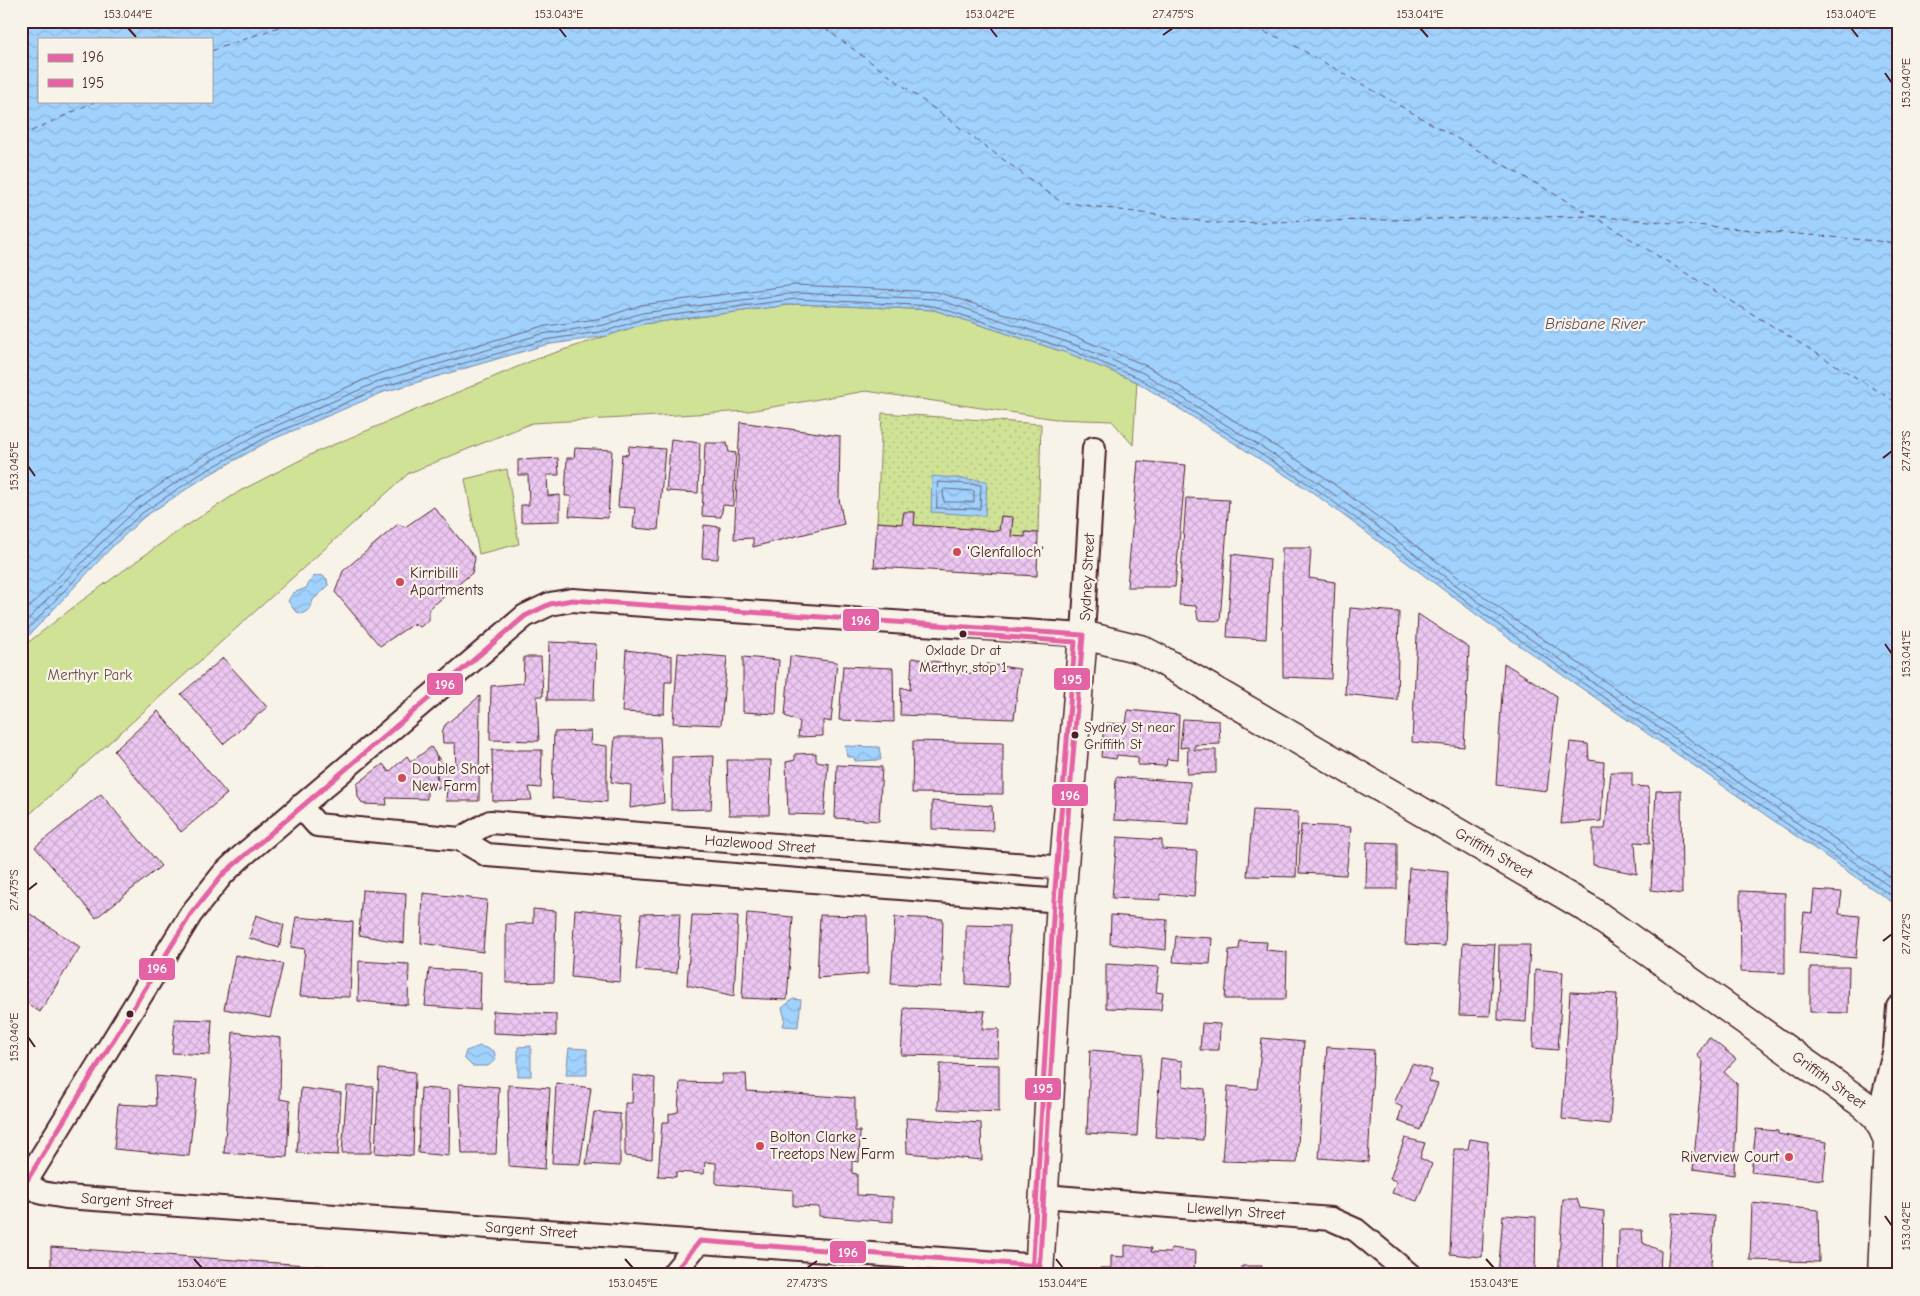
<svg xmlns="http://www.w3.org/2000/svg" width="1920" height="1296" viewBox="0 0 1920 1296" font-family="'Comic Neue',sans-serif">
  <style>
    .green { fill: #d0e296; stroke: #8d8060 }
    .garden { fill: url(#garden-dots); stroke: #8d8060 }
    .water { fill: url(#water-waves); stroke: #7e8aa9; fill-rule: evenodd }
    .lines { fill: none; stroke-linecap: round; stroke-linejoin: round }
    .shore { stroke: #6c677f; stroke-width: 1 }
    .ferry { stroke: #604c60; stroke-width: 1; stroke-dasharray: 6 5; stroke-linecap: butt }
    .building { fill: url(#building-cross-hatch); stroke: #4a1f2b }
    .street-casing { stroke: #4a1f2b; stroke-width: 26 }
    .secondary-casing { stroke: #4a1f2b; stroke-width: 31 }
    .street { stroke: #f7f3e8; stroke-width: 22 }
    .secondary { stroke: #f7f3e8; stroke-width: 28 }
    .bus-1-casing { stroke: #f7f3e8; stroke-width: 9 }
    .bus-2-casing { stroke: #f7f3e8; stroke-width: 9 }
    .bus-1 { stroke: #e463a4; stroke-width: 5 }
    .bus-2 { stroke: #e463a4; stroke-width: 5 }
    .ticks { fill: none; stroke: #4a1f2b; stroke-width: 2 }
    .poi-dot { fill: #d1495b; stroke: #f7f3e8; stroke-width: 2 }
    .bus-dot { fill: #4a1f2b; stroke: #f7f3e8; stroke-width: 2 }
    .labels { text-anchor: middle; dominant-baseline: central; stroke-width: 4.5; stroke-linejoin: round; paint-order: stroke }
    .bus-label { font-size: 14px; fill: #4a1f2b; stroke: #f7f3e8 }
    .poi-label { font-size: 15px; fill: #4a1f2b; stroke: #f7f3e8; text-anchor: start }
    .street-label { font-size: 15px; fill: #4a1f2b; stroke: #f7f3e8 }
    .park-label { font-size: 15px; fill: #6c5046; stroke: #f7f3e8 }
    .water-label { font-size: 16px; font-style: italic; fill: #604c60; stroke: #f7f3e8 }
    .line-badge { stroke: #f7f3e8; stroke-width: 2 }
    .badge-label { font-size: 14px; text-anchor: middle; font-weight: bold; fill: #fff }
    .neatline { fill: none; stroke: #4a1f2b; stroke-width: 2 }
    .ticks-label { font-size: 12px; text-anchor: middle; fill: #4a1f2b }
  </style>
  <defs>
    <pattern id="garden-dots" width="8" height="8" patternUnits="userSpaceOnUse" patternTransform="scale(1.25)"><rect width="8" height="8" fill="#d0e296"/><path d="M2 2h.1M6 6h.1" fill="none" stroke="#b4c181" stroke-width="1.8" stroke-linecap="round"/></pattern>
    <pattern id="water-waves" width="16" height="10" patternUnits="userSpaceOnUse" patternTransform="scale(1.25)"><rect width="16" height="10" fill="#a0d2fd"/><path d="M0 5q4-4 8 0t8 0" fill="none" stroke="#8bb4d9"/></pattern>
    <pattern id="building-cross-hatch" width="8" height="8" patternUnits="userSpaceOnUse" patternTransform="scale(1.25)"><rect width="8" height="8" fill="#ecc7f1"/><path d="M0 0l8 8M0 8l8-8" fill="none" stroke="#ccaacf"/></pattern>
  </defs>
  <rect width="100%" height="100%" fill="#f7f3e8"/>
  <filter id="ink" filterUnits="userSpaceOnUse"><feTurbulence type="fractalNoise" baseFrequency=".02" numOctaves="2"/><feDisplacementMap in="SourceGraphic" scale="10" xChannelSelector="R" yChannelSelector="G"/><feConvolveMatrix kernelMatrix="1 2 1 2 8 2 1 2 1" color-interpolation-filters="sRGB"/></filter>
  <g filter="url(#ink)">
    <!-- green -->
    <path class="green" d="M797,304L934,310L1070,354L1137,382L1133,445L1112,421L1056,419L866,391L749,411L532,423L409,473L21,822V648L80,602L174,534L240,491L314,453L536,359L643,324Z
      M507,469L519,544L479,554L465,479Z"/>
    <!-- garden -->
    <path class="garden" d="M882,413L1041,424L1038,533L1026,532L1025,537L1011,536L1013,518L1001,516L999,531L914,525L915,512H904L902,524L877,522Z"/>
    <!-- water -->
    <path class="water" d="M21,21H1899V907L1500,632L1312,492L1137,382L1070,354L934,310L797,304L643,324L607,336L545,345L384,392L269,441L205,477L144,517L110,549L21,644ZM39,39H211V101H39Z
      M932,476L987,481L985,516L931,512Z
      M321,575L327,579L328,586L313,600L310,609L302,614L295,611L288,601L293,593L306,588L313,577Z
      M845,746L879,747L881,760L855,761L854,757H847Z
      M793,999L801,1000L798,1027L783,1026L785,1019L782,1008Z
      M480,1046L494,1051L496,1059L488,1066H472L464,1058L466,1051Z
      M531,1046V1076H518V1047Z
      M569,1048L587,1049V1075H566Z"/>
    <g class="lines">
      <!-- shore -->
      <path class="shore" d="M938,482L981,485L980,509L937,508Z
        M945,489L974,491V502H944L943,491Z
        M21,616L97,536L134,502L195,461L261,424L378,374L540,327L603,318L641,305L795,285L937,292L1076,337L1147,366L1323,476L1511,617L1899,883
        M21,627L102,542L138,508L199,467L264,431L380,381L542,334L604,325L642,313L796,293L936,299L1073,344L1143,373L1319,483L1507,623L1899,893
        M21,636L107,546L142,513L202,473L267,437L382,387L544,340L606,331L643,319L796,299L934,306L1071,350L1139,378L1315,488L1503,628L1899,901"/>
      <!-- ferry -->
      <path class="ferry" d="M815,21L1061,202L1216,223L1593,216L1899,243
        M1233,21L1283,39L1593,216L1899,404
        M211,51L296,21
        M21,136L96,101"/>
    </g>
    <!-- building -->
    <path class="building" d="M740,422L840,436L839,499L844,524L753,547V538L734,539Z
      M671,439L700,443L698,493L666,491Z
      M705,443H727L729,452L736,453L733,506L723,505L721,517L702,516Z
      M629,446L665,449L658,530L633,528L635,508L618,507L622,454L628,455Z
      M575,448L612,450L608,518L569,516L571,496H565L567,458H574Z
      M558,458L559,475H547L548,496L560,495V521L521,522V505H529L528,475H518V460Z
      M1138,461L1186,465L1175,587H1127Z
      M1186,498L1229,500L1220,621L1198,620L1196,606L1179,605Z
      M434,507L475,558L472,573L429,609V620L420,627L413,624L380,646L335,592L343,571L363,554L398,524L405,527Z
      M904,512H915L914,525L999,531L1001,516L1013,517L1011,536L1025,537V532L1038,533L1037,576L874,567L877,522L902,524Z
      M704,525L720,527L718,559L702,558Z
      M1282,548H1311L1309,578L1335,582L1331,679L1283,677Z
      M1232,554L1270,559L1266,639L1227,637Z
      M1350,608L1399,612L1397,700L1345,694Z
      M1418,614L1469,648L1464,747L1412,742Z
      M549,642L596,644L594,700H547Z
      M626,650L672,656V682H665L664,714L622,712Z
      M678,653L727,657L721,725L673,723Z
      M790,656L837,662L831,722L823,720V736L798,737L800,722L785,716Z
      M524,657H541L543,696H537L539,741L490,740L491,686L523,683Z
      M743,657L779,660L776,714L743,712Z
      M223,658L267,707L223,744L181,694Z
      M912,658L946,663L944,672L984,674L987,664L1020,669L1014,719L900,715L901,687L910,690Z
      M1504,663L1557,696L1547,791L1496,785Z
      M843,666L893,668L894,722L839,720Z
      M480,696L479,801H446L447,787L437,788V756L446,767H456L455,743H443L442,732L445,725Z
      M1128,710L1179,715L1177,760L1167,759L1166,766L1138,765V757L1117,755L1116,759L1101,757L1104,723L1126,724Z
      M158,711L227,794L181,832L114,751Z
      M1183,719L1219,721L1220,744L1195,745L1194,750H1216V773L1187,774L1188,747L1180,748Z
      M591,731L590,744L607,746V802L552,798L554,732Z
      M615,737H660L664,803L630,808L631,785L611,782Z
      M913,741L1003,743V794L912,793Z
      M1570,742L1588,744L1589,760L1604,762L1601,821L1561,824Z
      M431,747L437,756V788H427V799L386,798L387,805L363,804L358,797L357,784L383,764L389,772L407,756L411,762Z
      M492,750H542L541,788L529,787L532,800L493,801Z
      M816,753V761L828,763L824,815L788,814L786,762L795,760V754Z
      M714,756L711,809L671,810L672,757Z
      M727,760H771L769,815H729Z
      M837,765L882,767L879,821L835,818Z
      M1611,772H1632V786L1649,787L1650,843L1635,842L1637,874L1593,865V829H1605Z
      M1116,777L1190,782L1189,824L1114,820Z
      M1681,790L1682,894L1651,890L1656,791Z
      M101,794L161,866L96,918L35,847Z
      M932,801L992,806L993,831L932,829Z
      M1253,810L1298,812L1296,877L1247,876Z
      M1301,825L1351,827L1346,875L1299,873Z
      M1117,837L1162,840V849L1197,851L1194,897L1160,894V900L1112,898Z
      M1367,842L1397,843V889H1366Z
      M1409,868L1448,872L1445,946L1405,944Z
      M362,890L406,893L404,943L359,935Z
      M1814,890L1842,892L1839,914L1860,916L1856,958L1800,953L1804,912L1812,913Z
      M1740,891L1785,893V973L1741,971Z
      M423,893L487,900L483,952L421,943Z
      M21,908L80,947L40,1012L21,999Z
      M533,909L556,911L554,982L506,983V924L533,923Z
      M575,909L623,914L620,982L571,977Z
      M680,913L677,973L636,970L641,914Z
      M747,913L793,917L787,1000L742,998Z
      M256,915L284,925L279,948L249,938Z
      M692,915L738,916L734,996L687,985Z
      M820,915L867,916L868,974L817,978Z
      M1111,915L1167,920L1166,950L1110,944Z
      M296,917L353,922L350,997L300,996L305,949L291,947Z
      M895,917L943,919L941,987L891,984Z
      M966,925L1009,926L1008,987L966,984Z
      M1176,936L1212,938L1210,964L1173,962Z
      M1240,941L1267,942L1266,950L1287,952L1286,999H1225L1229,950L1239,949Z
      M1463,943L1495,944L1490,1016L1459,1015Z
      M1499,945H1530L1526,1022L1498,1020Z
      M235,955L283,964L270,1018L224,1009Z
      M359,961L409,964L408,1005L358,1001Z
      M1106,964L1159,967L1156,992L1163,993L1161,1010L1106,1008Z
      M1810,967H1849L1848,1013L1810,1012Z
      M429,969L481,972L480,1010L425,1006Z
      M1535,969L1563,972L1558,1050L1533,1048Z
      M1570,992L1617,994L1610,1124L1562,1119Z
      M904,1008L985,1011L982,1029H999L998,1057L901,1055Z
      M493,1011L556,1014V1036L493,1033Z
      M175,1019L212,1020L210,1055L172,1053Z
      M1202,1023L1220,1024L1219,1050H1200Z
      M233,1032L281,1038L280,1099L290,1101L287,1157L224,1153Z
      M1709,1037L1736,1059L1724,1072L1737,1084L1734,1175L1693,1169L1703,1062L1697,1055Z
      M1262,1038L1304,1042L1297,1163L1222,1161L1228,1086L1257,1089Z
      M1327,1047L1374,1050L1368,1162L1319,1158Z
      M1090,1050L1142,1054L1137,1136L1087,1133Z
      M1161,1058L1182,1061L1183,1086L1205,1089L1203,1140L1155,1137Z
      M940,1064L999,1065V1112L938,1109Z
      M1412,1064L1432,1070L1428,1081L1438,1084L1420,1130L1398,1121L1402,1107L1394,1103Z
      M379,1069L415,1072L413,1156L375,1153Z
      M722,1074H746L747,1091L855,1098V1131H860L859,1162L852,1161V1173L857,1174V1195L893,1197V1222L819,1216V1207L793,1206V1190L716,1184V1163L705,1162L704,1174L676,1172V1177L658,1176L662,1122H669V1114L678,1112L680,1082L722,1083Z
      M633,1075L655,1078L652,1159L625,1156V1103H632Z
      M155,1076L197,1080L189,1156L114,1149L118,1104L156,1106Z
      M556,1083L591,1088L580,1164L552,1163Z
      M459,1084L499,1087L496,1154H462Z
      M508,1085L550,1088L545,1169L509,1166Z
      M347,1086L374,1087L371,1153H342Z
      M301,1088L341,1093L338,1155L297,1153Z
      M421,1088L450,1090L449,1156L418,1153Z
      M594,1112L620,1114V1166L586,1164Z
      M906,1118L981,1123L982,1160L907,1153Z
      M1756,1129L1778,1131V1134L1827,1142L1823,1180L1751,1172Z
      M1405,1138L1425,1143L1420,1158L1432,1164L1417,1201L1392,1193L1397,1181L1390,1179Z
      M1470,1139L1488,1142L1482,1257L1450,1254L1454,1149H1468Z
      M1563,1199H1577L1580,1208L1604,1211L1602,1275H1558Z
      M1752,1203L1818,1210L1819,1262L1750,1260Z
      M1672,1213L1715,1216L1710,1275H1667Z
      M1503,1215L1536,1217L1535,1275H1498Z
      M1619,1230H1642L1643,1243L1661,1251L1660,1275H1618Z
      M1125,1245L1152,1248L1151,1252L1170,1253L1171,1248L1195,1251L1194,1275H1099L1100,1268H1111V1256L1125,1257Z
      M51,1247L448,1275H51Z
      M1242,1266H1262L1261,1275H1242Z
      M1268,1269L1311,1273V1275H1268Z"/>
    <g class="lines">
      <defs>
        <path id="street" d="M300,806L317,825L460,839L487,855L1061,901
          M460,839L490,822L1065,868
          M1878,1118L1895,1049L1898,1007
          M25,1183L42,1193L66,1197L1040,1266
          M21,1190L191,914L223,874L241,857L525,616L550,604L572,600L1083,635L1094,448
          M1044,1196L1331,1219L1356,1230L1410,1275
          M672,1275L700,1241"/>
        <path id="secondary" d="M1039,1275L1061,901L1083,635L1140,649L1163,661L1587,908L1863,1104L1878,1118L1888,1140L1882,1275"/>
      </defs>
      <!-- street casing -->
      <use href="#street" class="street-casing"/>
      <!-- secondary casing -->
      <use href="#secondary" class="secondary-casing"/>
      <!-- street -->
      <use href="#street" class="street"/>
      <!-- secondary -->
      <use href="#secondary" class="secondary"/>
      <defs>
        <path id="bus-1" d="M21,1190L191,914L223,874L525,616L550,604L572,600L1083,635
          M672,1275L700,1241L1040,1266
          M1039,1275L1061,901L1083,635"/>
        <path id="bus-2" d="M963,634L1075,642L1054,901L1032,1275"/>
      </defs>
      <!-- bus-1 casing -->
      <use href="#bus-1" class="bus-1-casing"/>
      <!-- bus-2 casing -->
      <use href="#bus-2" class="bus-2-casing"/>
      <!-- bus-1 -->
      <use href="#bus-1" class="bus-1"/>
      <!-- bus-2 -->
      <use href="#bus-2" class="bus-2"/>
    </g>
  </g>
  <!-- ticks -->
  <path class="ticks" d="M128,28L136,37M559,28L566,37M990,28L997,37M1420,28L1428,37M1851,28L1858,37M1163,35L1173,28M1885,73L1892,83M1883,458L1892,451M28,466L35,476M1885,644L1892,654M28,890L37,883M1883,941L1892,934M28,1037L35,1047M1885,1216L1892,1226M194,1259L202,1268M625,1259L633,1268M1056,1259L1063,1268M1486,1259L1494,1268M807,1268L817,1261"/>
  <!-- markers -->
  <g class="poi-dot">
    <circle cx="957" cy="552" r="5"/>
    <circle cx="400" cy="582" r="5"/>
    <circle cx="402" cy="778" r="5"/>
    <circle cx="760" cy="1146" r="5"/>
    <circle cx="1789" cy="1157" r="5"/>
  </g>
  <g class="bus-dot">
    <circle cx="963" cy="634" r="4.5"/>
    <circle cx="1075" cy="735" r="4.5"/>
    <circle cx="130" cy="1014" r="4.5"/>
  </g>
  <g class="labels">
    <!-- bus labels -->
    <g class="bus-label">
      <text x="963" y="650">Oxlade Dr at<tspan x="963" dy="17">Merthyr, stop 1</tspan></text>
      <text x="1084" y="727" text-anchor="start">Sydney St near<tspan x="1084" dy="17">Griffith St</tspan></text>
    </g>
    <!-- poi labels -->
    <g class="poi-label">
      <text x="967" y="552">'Glenfalloch'</text>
      <text x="410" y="573">Kirribilli<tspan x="410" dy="17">Apartments</tspan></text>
      <text x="412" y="769">Double Shot<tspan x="412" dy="17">New Farm</tspan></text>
      <text x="770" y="1137">Bolton Clarke -<tspan x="770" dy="17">Treetops New Farm</tspan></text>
      <text x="1779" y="1157" text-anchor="end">Riverview Court</text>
    </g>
    <!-- street labels -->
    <g class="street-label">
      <text transform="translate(1087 577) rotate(-87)">Sydney Street</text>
      <text transform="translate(760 844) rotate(4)">Hazlewood Street</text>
      <text transform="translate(1494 853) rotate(30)">Griffith Street</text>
      <text transform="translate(1829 1080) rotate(36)">Griffith Street</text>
      <text transform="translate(127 1201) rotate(4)">Sargent Street</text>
      <text transform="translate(1236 1211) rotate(4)">Llewellyn Street</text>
      <text transform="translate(531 1230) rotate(4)">Sargent Street</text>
    </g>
    <!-- park labels -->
    <g class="park-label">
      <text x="90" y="675">Merthyr Park</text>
    </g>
    <!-- water labels -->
    <g class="water-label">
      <text x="1595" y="324">Brisbane River</text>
    </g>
  </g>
  <g class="line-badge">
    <rect x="842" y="608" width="38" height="24" rx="5" fill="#e463a4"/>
    <rect x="1053" y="667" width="38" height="24" rx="5" fill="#e463a4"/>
    <rect x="426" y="672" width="38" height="24" rx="5" fill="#e463a4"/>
    <rect x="1051" y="783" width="38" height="24" rx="5" fill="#e463a4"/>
    <rect x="138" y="957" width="38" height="24" rx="5" fill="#e463a4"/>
    <rect x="1024" y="1077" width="38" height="24" rx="5" fill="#e463a4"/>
    <rect x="829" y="1240" width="38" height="24" rx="5" fill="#e463a4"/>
  </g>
  <g class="badge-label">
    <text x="861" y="625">196</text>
    <text x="1072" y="684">195</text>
    <text x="445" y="689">196</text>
    <text x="1070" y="800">196</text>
    <text x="157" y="973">196</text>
    <text x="1043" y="1093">195</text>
    <text x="848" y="1257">196</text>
  </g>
  <!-- margin -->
  <rect width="1920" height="1296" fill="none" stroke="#f7f3e8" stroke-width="55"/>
  <!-- legend -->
  <rect x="38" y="38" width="175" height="65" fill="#f7f3e8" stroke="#b29e9c"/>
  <rect x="48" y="54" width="25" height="8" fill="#e463a4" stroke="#b29e9c"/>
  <text x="82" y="62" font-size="15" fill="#4a1f2b">196</text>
  <rect x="48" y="79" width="25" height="8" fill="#e463a4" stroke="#b29e9c"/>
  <text x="82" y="88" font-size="15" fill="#4a1f2b">195</text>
  <rect x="28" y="28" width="1864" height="1240" class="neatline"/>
  <g class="ticks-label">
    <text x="128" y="18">153.044°E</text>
    <text x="559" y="18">153.043°E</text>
    <text x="990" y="18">153.042°E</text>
    <text x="1173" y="18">27.475°S</text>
    <text x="1420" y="18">153.041°E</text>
    <text x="1851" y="18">153.040°E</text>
    <text transform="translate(1906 83) rotate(-90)" y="4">153.040°E</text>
    <text transform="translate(1906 451) rotate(-90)" y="4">27.473°S</text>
    <text transform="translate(14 466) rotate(-90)" y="4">153.045°E</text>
    <text transform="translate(1906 654) rotate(-90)" y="4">153.041°E</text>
    <text transform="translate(14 890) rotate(-90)" y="4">27.475°S</text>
    <text transform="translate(1906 934) rotate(-90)" y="4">27.472°S</text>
    <text transform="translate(14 1037) rotate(-90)" y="4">153.046°E</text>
    <text transform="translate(1906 1226) rotate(-90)" y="4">153.042°E</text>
    <text x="202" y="1287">153.046°E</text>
    <text x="633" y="1287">153.045°E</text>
    <text x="807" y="1287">27.473°S</text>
    <text x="1063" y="1287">153.044°E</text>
    <text x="1494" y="1287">153.043°E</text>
  </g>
</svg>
